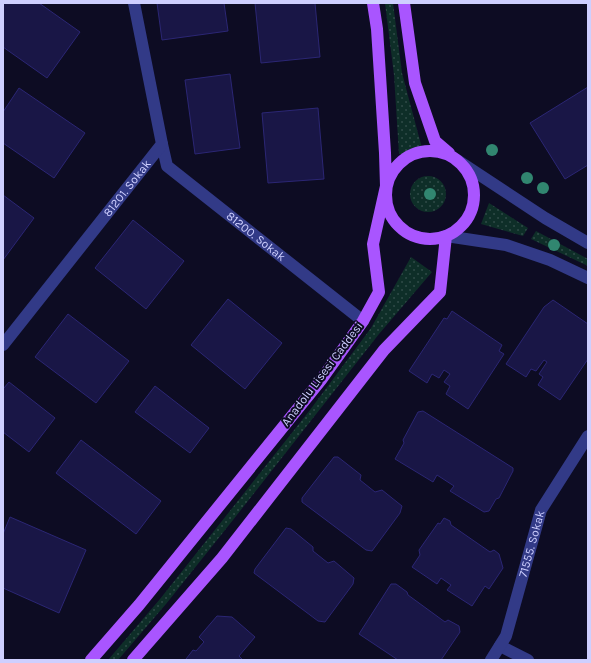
<svg xmlns="http://www.w3.org/2000/svg" width="591" height="663" viewBox="0 0 591 663" font-family="Karla,sans-serif">
  <style>
    .grass { fill: url(#grass-dots) }
    .building { fill: #191646; stroke: #2b2674 }
    .lines { fill: none; stroke-linecap: round; stroke-linejoin: round }
    .minor { stroke: #323a87; stroke-width: 12 }
    .major { stroke: #a955ff; stroke-width: 12 }
    .tree { fill: #318670 }
    .labels { text-anchor: middle; dominant-baseline: central; stroke-width: 4; stroke-linejoin: round; paint-order: stroke }
    .street-label { font-size: 12px; fill: #cecfff; stroke: #0d0c23 }
  </style>
  <defs>
    <pattern id="grass-dots" width="8" height="8" patternUnits="userSpaceOnUse"><rect width="8" height="8" fill="#0e2e28"/><path d="M2 2h.1M6 6h.1" fill="none" stroke="#304b48" stroke-width="1.8" stroke-linecap="round"/></pattern>
  </defs>
  <rect width="100%" height="100%" fill="#0d0c23"/>
  <!-- grass -->
  <path class="grass" d="M385,3H393L402,73L423,152L399,154L394,75Z
    M410 194a18 18 0 1 1 36 0a18 18 0 1 1-36 0Z
    M489,203L528,228L523,236L481,224Z
    M536,231L588,259V266L531,239Z
    M411,257L432,272L379,334L233,520L166,604L118,660H108L160,599L310,410L371,328Z"/>
  <!-- building -->
  <path class="building" d="M3,3H39L80,32L47,78L3,47Z
    M157,3H224L228,31L162,40Z
    M255,3H315L320,57L261,63Z
    M230,74L240,148L195,154L185,80Z
    M588,87V165L565,179L530,123Z
    M19,88L85,133L54,178L3,143V112Z
    M318,108L324,179L268,183L262,113Z
    M3,195L34,218L3,260Z
    M133,220L184,261L146,309L95,268Z
    M228,299L282,343L245,389L191,345Z
    M553,300L588,324V359L560,400L538,385L543,377L539,374L547,362L544,360L536,371L531,369L526,377L506,364L544,307Z
    M452,311L502,345L499,351L504,354L468,409L446,394L450,386L444,382L450,374L444,370L439,378L432,374L427,383L409,371L444,318L447,319Z
    M68,314L129,361L96,403L35,357Z
    M9,382L55,418L29,452L3,432V389Z
    M155,386L209,428L190,453L135,412Z
    M423,411L513,468V471L499,498L496,499L489,511L484,512L450,491L454,486L437,475L433,482L395,459L404,443L403,440L418,412Z
    M81,440L161,501L136,534L56,473Z
    M334,457H338L361,475L360,480L375,492L382,490L402,506L400,513L372,551L366,550L302,502V498Z
    M10,517L86,550L59,613L3,588V534Z
    M444,518L450,521L451,525L490,552L494,550L499,554L503,568L489,589L485,586L472,606L447,590L451,585L441,578L437,584L412,567L420,555L419,550L438,523L440,524Z
    M286,528L291,529L313,547V551L328,563L334,561L354,578L353,584L325,622L318,621L254,573L255,569Z
    M391,584H396L407,592L408,595L445,622L448,620L459,626L460,632L441,660H398L359,634Z
    M217,616L232,617L255,637L239,656L243,660H187L186,659L193,650L196,651L204,642L199,637Z"/>
  <g class="lines">
    <!-- minor -->
    <g class="minor">
      <path id="s1" d="M162,144L167,166L363,321"/>
      <path d="M457,160L545,218L588,243"/>
      <path d="M446,236L506,245L550,260L588,278"/>
      <path id="s2" d="M3,345L162,144L134,3"/>
      <path d="M500,646L528,660"/>
      <path id="s3" d="M491,660L506,636L541,510L588,436"/>
    </g>
    <!-- major -->
    <path class="major" d="M404,3L415,83L435,141L449,153
      M386 195a44 44 0 1 1 88 0a44 44 0 1 1-88 0Z
      M91,660L139,605L321,380L363,321L379,292L373,244L386,186L385,153L377,29L373,3
      M133,660L222,558L384,350L440,292L446,236"/>
  </g>
  <!-- trees -->
  <g class="tree">
    <circle cx="492" cy="150" r="6"/>
    <circle cx="527" cy="178" r="6"/>
    <circle cx="543" cy="188" r="6"/>
    <circle cx="430" cy="194" r="6"/>
    <circle cx="554" cy="245" r="6"/>
  </g>
  <g class="labels">
    <!-- street labels -->
    <g class="street-label">
      <text stroke="none"><textPath href="#s2" startOffset="200">81201. Sokak</textPath></text>
      <text stroke="none"><textPath href="#s1" startOffset="136">81200. Sokak</textPath></text>
      <text transform="translate(322 374) rotate(-53)">Anadolu Lisesi Caddesi</text>
      <text stroke="none"><textPath href="#s3" startOffset="124">71555. Sokak</textPath></text>
    </g>
  </g>
  <!-- border -->
  <rect width="591" height="663" fill="none" stroke="#cecfff" stroke-width="8"/>
</svg>
